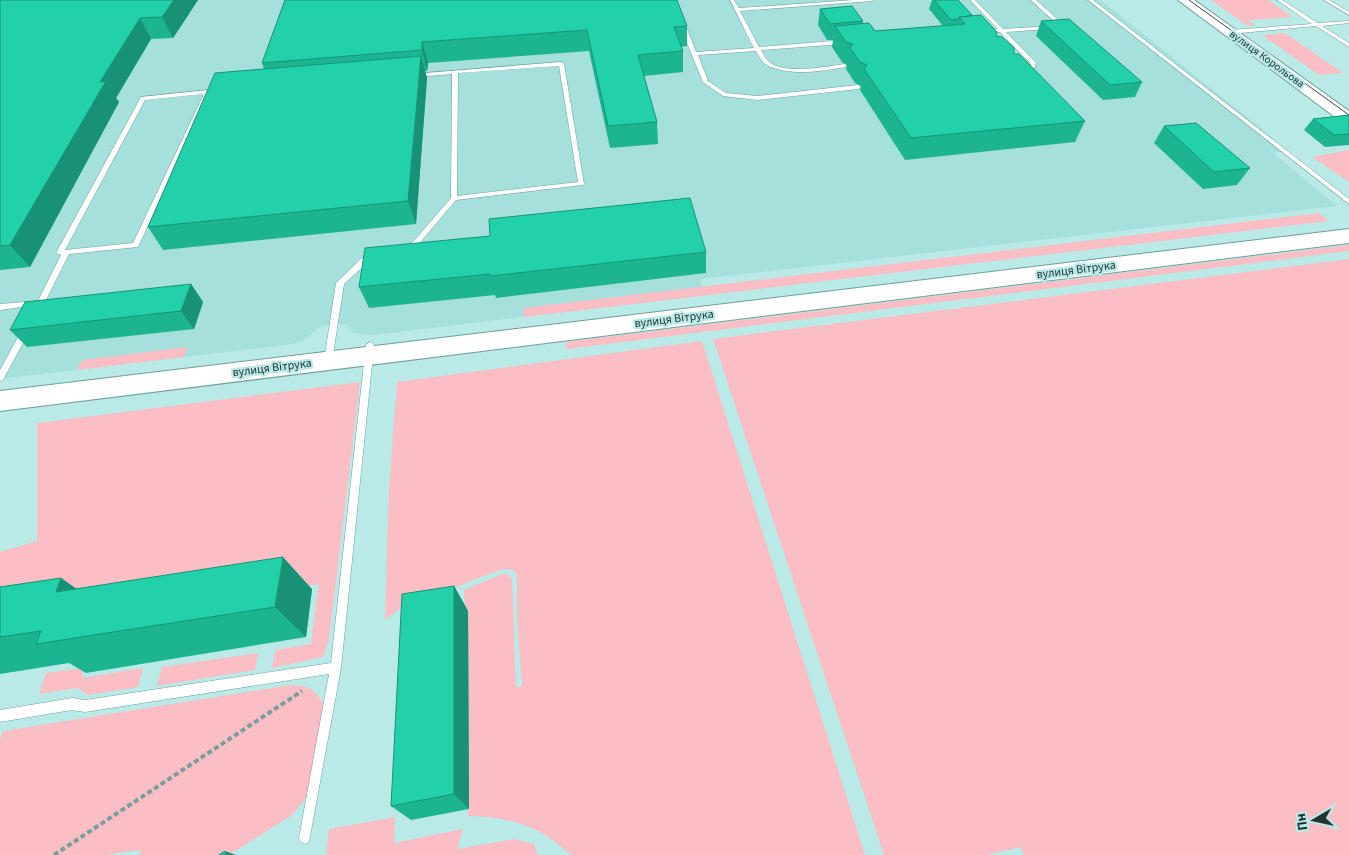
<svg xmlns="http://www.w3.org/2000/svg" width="1349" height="855" viewBox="0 0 1349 855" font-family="'Source Sans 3',sans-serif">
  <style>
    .built { fill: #a5e0dd }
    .green { fill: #fabec4 }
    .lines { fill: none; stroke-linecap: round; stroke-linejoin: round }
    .lane-casing { stroke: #6f9e9c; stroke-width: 1 }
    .secondary-casing { stroke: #6f9e9c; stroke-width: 2 }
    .path { stroke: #799e9c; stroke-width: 4; stroke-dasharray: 5 3; stroke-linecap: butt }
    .lane { fill: #fff; fill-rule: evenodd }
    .secondary { fill: #fff; fill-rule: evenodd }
    .tram { stroke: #364d4b; stroke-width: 1 }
    .wall { fill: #1db492 }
    .shaded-wall { fill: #189277 }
    .building { fill: #22d1aa; stroke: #189277 }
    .labels { text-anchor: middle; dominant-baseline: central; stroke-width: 4.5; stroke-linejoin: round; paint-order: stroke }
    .far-street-label { font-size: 11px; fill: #223534; stroke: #b9eae7 }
    .street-label { font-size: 12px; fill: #223534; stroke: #b9eae7 }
  </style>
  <rect width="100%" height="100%" fill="#b9eae7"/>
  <!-- built -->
  <path class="built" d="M0,0H1101L1289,151L1273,153L1337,206L700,279L704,295L374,335L360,334L353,332L346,324L321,326L303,341L286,345L0,379Z"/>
  <!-- green -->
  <path class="green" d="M1211,0H1268L1293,17L1248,20L1255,25L1248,26Z
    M1285,33L1343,73L1319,75L1262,35Z
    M1349,150V182L1312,157Z
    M1319,213L1329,221L524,317L523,308Z
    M1349,245V251L567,349L566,342Z
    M1349,259V855H1024L1021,847L986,855H884L713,339Z
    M702,341L865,855H572C560,847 549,836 536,830C514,820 491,816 468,816L464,590L502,574H507L512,579L516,687L522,686L517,617V576L514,570L506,569L497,571L398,610L385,620L389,489L397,382Z
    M187,347L184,357L77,370L82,360Z
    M360,382L329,639L323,657L272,668L275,650L311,644L319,584L111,616L0,623V552L37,541V423Z
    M258,653L255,670L157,686L162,667Z
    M84,668L82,678L143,668L138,687L89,695L77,688L39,694L46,673Z
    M291,685C306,685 317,689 323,704L313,782L303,802L292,815L229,855H139L140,850L106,855H0V739L3,731Z
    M395,817L394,843L463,829L457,849L515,839L534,844L538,855H326L329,829Z"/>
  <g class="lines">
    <defs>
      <path id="lane" d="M730,0H734L739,8L853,0H874L872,1L740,11L759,47L844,40L847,42L844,44L761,50C764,56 767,62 774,65C791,73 825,67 844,64L846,65V67C823,71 794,76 771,67C764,65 759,57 756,51L698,55L708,81L726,93L757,96L858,85L861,87L858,89L757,100L723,96L703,82L680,26L683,24L686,26L696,52L754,48Z
        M970,0H975L1003,29L1051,26L1052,27L1049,29L1006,32L1036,63L1034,69L1021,72V70L1030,67L1031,64L1000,32L982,33V31L984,30L998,29Z
        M1031,0H1036L1065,26V28H1061Z
        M1088,0H1093L1349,199V204Z
        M1277,0H1282L1318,23L1349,21V23L1322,26L1349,43V47L1316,26L1230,34L1227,32L1230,30L1312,24Z
        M1324,0H1329L1349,12V15Z
        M561,62L564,64L584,184L583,185L456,200L417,246L405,249H403V245L413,242L451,198L452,74L416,77L414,76V74ZM559,66L578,182L457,196L458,73Z
        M218,89L221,91L220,92L210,93L138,247L69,254L40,312H34L33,310L36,305L0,310V304L38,301L61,255L56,253L141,97ZM204,94L133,243L65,250L145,100Z
        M374,255L378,257L368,262L344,284L332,361L331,363H325L324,361L336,283L362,258Z
        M26,327L30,330L3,380L0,381V370L23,328Z
        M370,342L374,345L341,668L309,842L305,844L301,842L299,838L329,674L85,712L72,710L0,722V710L72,698L85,700L331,663L366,345Z"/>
      <path id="secondary" d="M1178,0H1194L1349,111V124L1343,123Z
        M1349,229V243L0,411V391Z"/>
    </defs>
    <!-- lane casing -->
    <use href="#lane" class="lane-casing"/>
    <!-- secondary casing -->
    <use href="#secondary" class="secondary-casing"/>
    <!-- path -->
    <path class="path" d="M54,855L302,691"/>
    <!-- lane -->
    <use href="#lane" class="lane"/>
    <!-- secondary -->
    <use href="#secondary" class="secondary"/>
    <!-- tram -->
    <path class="tram" d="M1189,0L1349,115"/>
  </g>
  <!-- wall -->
  <path class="wall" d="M0,0H198L173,38L151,39L116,98L119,102L30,267L0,270Z
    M285,0L687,26V46L681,47L683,51V72L644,76L657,122L658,144L610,148L589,51L428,63L427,71H425L427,78L416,224L163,250L148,227L264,69L262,63Z
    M932,0H958L972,15V16L996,36L1014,54L1085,121L1075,142L905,160L860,90L861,86L855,83L846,69L847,65L842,62L832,47L833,40H827L818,25L820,9L863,21V24L875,31L943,26L929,9Z
    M1041,21L1142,82L1135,97L1103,100L1036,36Z
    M1349,115V145L1325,147L1304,130L1313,119Z
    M1164,126L1250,168L1237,185L1203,189L1154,143Z
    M706,252V273L496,298L495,295L369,308L359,287Z
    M191,284L203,302L194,329L27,347L10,330Z
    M61,578L76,589H312L306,637L86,673L69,663L0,674V587Z
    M454,586L468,611L469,809L411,820L391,806Z"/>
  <!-- shaded-wall -->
  <path class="shaded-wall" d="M174,0H198L173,38L162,17Z
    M140,18L151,39L116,98L119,102L30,267L10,245L100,82Z
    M422,42L428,63L427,71L422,50Z
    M421,56L427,78L416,224L408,201Z
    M191,284L203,302L194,329L181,311Z
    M283,557L312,589L306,637L275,607Z
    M61,578L107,610L56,592Z
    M454,586L468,611L469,809L454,794Z
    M225,851L236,855H226Z"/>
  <!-- building -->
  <path class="building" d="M0,0H174L162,17L140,18L100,82L106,81L10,245L0,246Z
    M285,0H677L687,26L674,27L683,51L638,55L657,122L608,126L587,30L422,42V50L262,63Z
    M934,0H958L972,15H969L970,16L959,17V19L951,20Z
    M852,6L863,21L830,24L820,9Z
    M981,15L997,32L996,36L1002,37L1014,48V54H1019L1085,121L911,138L864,69L867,65L860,62L850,48L853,44L846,42L835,26L869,23L875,31L965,24L959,17Z
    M1069,19L1142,82L1110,85L1041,21Z
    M421,56L408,201L148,227L215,73Z
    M1349,115V134L1334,135L1313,119Z
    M1196,123L1250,168L1214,172L1164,126Z
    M690,198L706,252L490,276V274L359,287L365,248L490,236L489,219Z
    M191,284L181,311L10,330L25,302Z
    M283,557L275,607L36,644L41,631L0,637V587L61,578L56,592Z
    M454,586V794L391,806L402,594Z
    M225,851L226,855H219Z"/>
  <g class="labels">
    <!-- far-street labels -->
    <g class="far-street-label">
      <text transform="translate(1267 59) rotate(36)">вулиця Корольова</text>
    </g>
    <!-- street labels -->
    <g class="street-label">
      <text transform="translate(1076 270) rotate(-7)">вулиця Вітрука</text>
      <text transform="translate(674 319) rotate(-7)">вулиця Вітрука</text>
      <text transform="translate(272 368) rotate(-7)">вулиця Вітрука</text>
    </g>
  </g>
  <!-- north arrow -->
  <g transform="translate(1314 820) rotate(261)" stroke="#b9eae7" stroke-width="4" paint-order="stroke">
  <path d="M0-4L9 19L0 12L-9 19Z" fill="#223534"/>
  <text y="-8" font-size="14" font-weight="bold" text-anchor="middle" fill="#223534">Пн</text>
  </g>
</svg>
